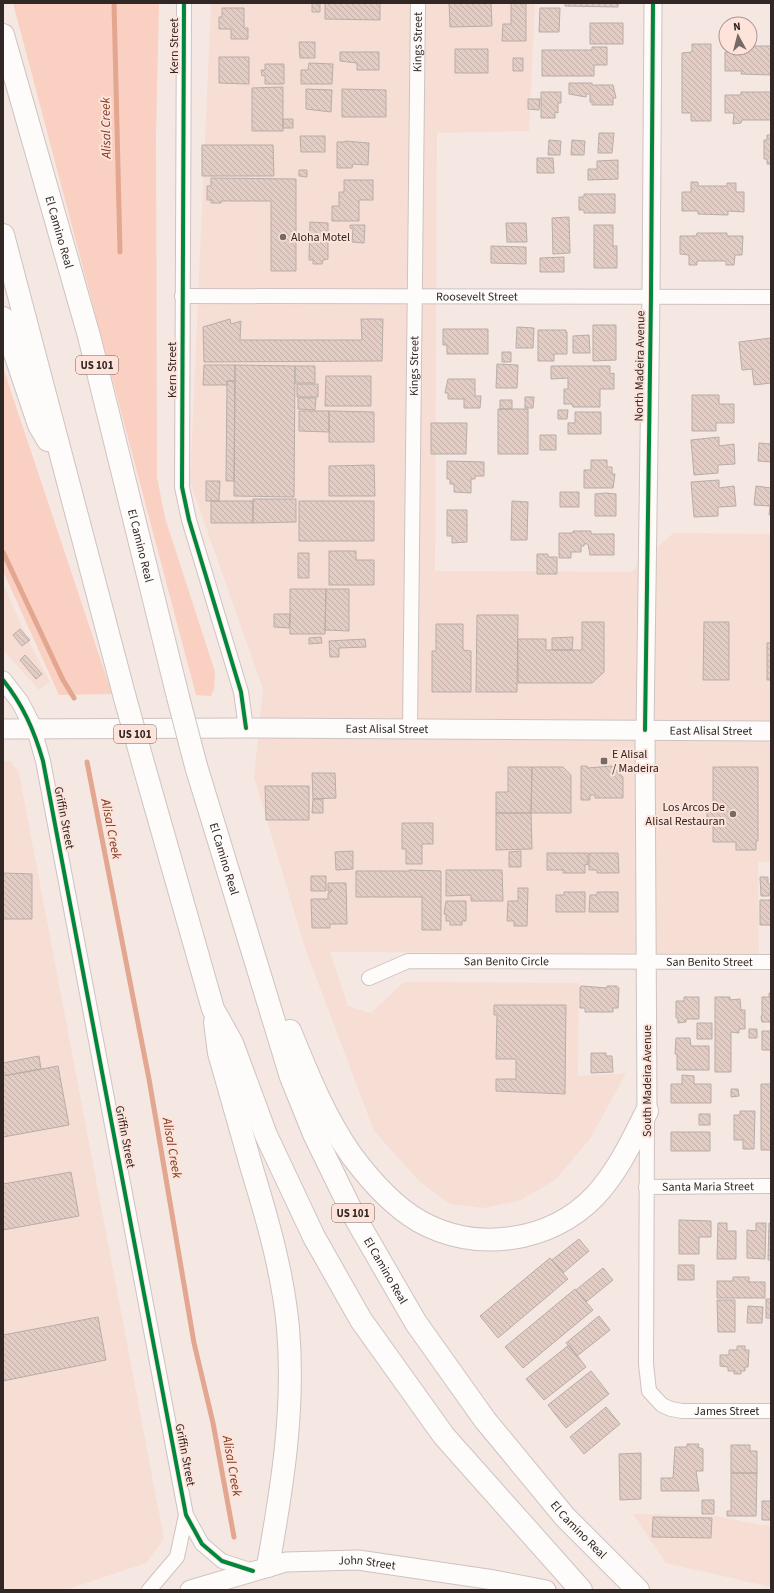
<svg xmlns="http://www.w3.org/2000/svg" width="774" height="1593" viewBox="0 0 774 1593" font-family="'Source Sans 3',sans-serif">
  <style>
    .built { fill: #f7ded5 }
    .green { fill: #f9d0c2 }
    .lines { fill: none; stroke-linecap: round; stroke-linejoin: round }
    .stream { stroke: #e3a690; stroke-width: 5 }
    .building { fill: url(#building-back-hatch); stroke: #b8ada9 }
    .minor-casing { stroke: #cec3c0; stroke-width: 16 }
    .tertiary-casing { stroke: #cec3c0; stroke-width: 19 }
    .secondary-casing { stroke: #cec3c0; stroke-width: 21 }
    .motorway-casing { stroke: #cec3c0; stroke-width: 24 }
    .minor { stroke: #fefbfb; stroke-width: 14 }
    .tertiary { stroke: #fefbfb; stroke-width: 17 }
    .secondary { stroke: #fefbfb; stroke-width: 19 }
    .motorway { stroke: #fefbfb; stroke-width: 22 }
    .motorway-bridge-casing { stroke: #cec3c0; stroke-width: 24; stroke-linecap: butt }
    .motorway-bridge { stroke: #fefbfb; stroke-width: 22 }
    .cycleway-casing { stroke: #fde3da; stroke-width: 6 }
    .cycleway { stroke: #00873e; stroke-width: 4 }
    .poi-dot { fill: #766a66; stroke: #fde3da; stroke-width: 1.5 }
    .labels { text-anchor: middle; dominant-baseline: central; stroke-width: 4; stroke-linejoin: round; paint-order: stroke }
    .shield { fill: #fde3da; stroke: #6e5f5b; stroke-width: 1 }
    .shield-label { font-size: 11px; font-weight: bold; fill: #312724 }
    .street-label { font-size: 12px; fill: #312724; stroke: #fde3da }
    .poi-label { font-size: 12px; fill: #312724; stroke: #fde3da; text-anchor: start }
    .water-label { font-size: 13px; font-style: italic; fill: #7d3417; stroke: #fde3da }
  </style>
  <defs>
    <pattern id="building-back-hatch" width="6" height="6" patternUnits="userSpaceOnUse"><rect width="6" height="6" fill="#e2ccc4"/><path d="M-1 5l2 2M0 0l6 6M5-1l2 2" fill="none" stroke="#c2afa8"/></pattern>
  </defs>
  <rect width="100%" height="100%" fill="#f5e7e2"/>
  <!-- built -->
  <path class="built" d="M211,3H535L529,131L437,133L435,571L631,572L673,533L771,534V862H758L759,954L330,952L348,1006L371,1013L404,982L579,983L578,1076L626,1073L590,1139L555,1180L521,1200L484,1208L450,1204L420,1182L374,1131L305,948L254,777L263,689L190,482Z
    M3,583L27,638L50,682L39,690L3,650Z
    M3,761H11L19,773L164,1539L146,1563L65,1590H3Z
    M633,1514L717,1516L762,1525H771V1587L666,1563Z"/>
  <!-- green -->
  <path class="green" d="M13,3H159L156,134L157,477L165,518L215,672L214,689L211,696L196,695Z
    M3,368L112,694L59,695L3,571Z"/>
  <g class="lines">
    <!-- stream -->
    <path class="stream" d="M114,3L120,252
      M3,552L63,680L74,698
      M87,762L149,1079L194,1343L213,1423L234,1537"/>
  </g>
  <!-- building -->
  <path class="building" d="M312,3H320V12H312Z
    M325,3H380V20L325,19Z
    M449,3H491L492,26L450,27Z
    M511,3L526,4V41H502L503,24H511Z
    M565,3H618V7L565,6Z
    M222,8H244V28H248V39H231V29H219V17H222Z
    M540,8H560L559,32H539Z
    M590,23H623V44H590Z
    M299,42H315V58H300Z
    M692,44H711V121H691V113H682V53L692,52Z
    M750,46H771V75L741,74L742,71H725V52H734V48H750Z
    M592,47H607V65H594V76H542V50H592Z
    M455,49H488V73H455Z
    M340,52H379V70H357V63L340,61Z
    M219,57H249V84L219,83Z
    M513,58H523V71H513Z
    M309,63L333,64L332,84H301V70H308Z
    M265,64H284V84H265V75L262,76L261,70H265Z
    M569,83H592V85H613L616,98H613V105H592V102H590V94H586V97L569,94Z
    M283,87V131H252V88Z
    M306,89L332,90L331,112L306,109Z
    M342,89L386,90V117H342Z
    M541,92H561V103H558V113L555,112V118H541Z
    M741,92H771V124V120H742L741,123L733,124L734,113H725V95H741Z
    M528,99H540L539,110L528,109Z
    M283,119H293V128H283Z
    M599,133H614L612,153H598Z
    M767,135H771V164H767V159H764V140H767Z
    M300,136H325V152H301Z
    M549,140L561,141L560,155H548Z
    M572,140L585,141L584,155H571Z
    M345,141L369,143L368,165L353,164L352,168H337V142H345Z
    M202,145H273L274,176H202Z
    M537,158H553L554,173H537Z
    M618,160V179L588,180V169H597V161Z
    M299,170H307V177L299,176Z
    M211,178L296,179V271H271V201H221V203H211V200H207V186H211Z
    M344,180H373V200H359V221H332V206H339V192H344Z
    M691,182H698V186H727V183H736V192H744V212L728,211V215L698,214V211H682V192H691Z
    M584,194H615V213H584V210H579V197H584Z
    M569,217L570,253L553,254L552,218Z
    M310,222L328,223V259L323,260L322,264H313V260H309Z
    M506,223H526L527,242H507Z
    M350,225H365L364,243L352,242L353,229L350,228Z
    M594,225H613V246H617V268H594Z
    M697,233H727V236H743L742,255H735L734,265H726V261H697V265H689V255L680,254V236H696Z
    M491,246L526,247V264L491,263Z
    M564,257V272H540V258Z
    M230,319L231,324L241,321L240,340H362L361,319H383L382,361L204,362L203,327Z
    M593,325H616V360L593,361Z
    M517,327L534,328L533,348H516Z
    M443,329H488V354H447V345H443Z
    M538,330H566V333L567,332V354H554V361H538Z
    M589,335L590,353H573V336Z
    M771,338V383L754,385L752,369L742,370L739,342Z
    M502,352H511V362H502Z
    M497,364L518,365L517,388H496Z
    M204,365H235V381H227V385H203Z
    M235,365L295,366L294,497L234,496Z
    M295,366H315V383H295Z
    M551,366H610V374L614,373V389H600V407H573L572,404H564V389H568V378L551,379Z
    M326,376H371V406H325Z
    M448,379H475V396H481L480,408H464V399H448V393H445Z
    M227,381H235L234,481H226Z
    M297,384H318V397H297Z
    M692,395H719V404H734V423H716V431H692Z
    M525,397H534L533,408H525Z
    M298,398H316L315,410L298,409Z
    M500,400H512V409H500Z
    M498,409H528V454H498Z
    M558,410H568L567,419H558Z
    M299,411H329V432L299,431Z
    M329,411L374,412V442H329Z
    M575,412H601V434H568V423H575Z
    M431,423H467L466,454H431Z
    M540,435H556V450H540Z
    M719,437V446L734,444L735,464L718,465V473L694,475L691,440Z
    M759,443L771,444V462L758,461Z
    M591,460H607V467H612V474H615L613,488H584V470H591Z
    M447,461L484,462V476H475V479H471V493L454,492V484H450V479H447Z
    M374,465L375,496H329V466Z
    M719,480V488L734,486L736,506L718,507V516L694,517L691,482Z
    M206,481H220L219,501H206Z
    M756,486L771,488V515H769L770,506L754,505Z
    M560,492H579V507H560Z
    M606,493L616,494V516H595V494Z
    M253,499H296V522L253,523Z
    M211,501H253V523H211Z
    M299,501H374V541H299Z
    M512,501L528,502L527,540H511Z
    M447,510H467V542L452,543V536H447Z
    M573,531H591V534H614V555H590L588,544H584V546H581V552H571V558H559V533H573Z
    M329,551H356V560H374V585H329Z
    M298,553H309V578H298Z
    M537,554H548V557H557V574H537Z
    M290,589H326L325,634H290Z
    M326,589H349V631L325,630Z
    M274,614H290L289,628L274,627Z
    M477,615H518L517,692H476Z
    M582,622H604V672L592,683H518V639H546V650H582Z
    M704,622H729V680H703Z
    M436,624H463V650L471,651V692H432V651H436Z
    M20,629L30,640L22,646L13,635Z
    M321,637L322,643L309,644V638Z
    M573,637L572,650H552V638Z
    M365,639L366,647L339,648V657H330L329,641Z
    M767,643H771V680H767Z
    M25,655L42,674L36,679L20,660Z
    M581,766H587V768L612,766L623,777V798H595V795H590V800H581Z
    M508,767H532L531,813H496V792H508Z
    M532,767H563L571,775V813H531Z
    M713,767H758V841H756V850H736V842H713V821H707V808H713Z
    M312,773H335L336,798L313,799Z
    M265,786H309V820H266Z
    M313,799H323V813H312Z
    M496,813H531L532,849L496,850Z
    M402,823H433V844H422V864H406V849H402Z
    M353,851V869L336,870L335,852Z
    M521,851V867H509V852Z
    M547,853H588V865L585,864V873H563V870H547Z
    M589,853H618L619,873H597V870H589Z
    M409,870L441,871V930H422V897H356V871H409Z
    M446,870H502L503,901H471V895L446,896Z
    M3,873L32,874V919H3Z
    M311,876H326V891H311Z
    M760,877H768V884H771V893H769V896H761Z
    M328,883H346L347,924H330V928H312L311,899H328V893L332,891H328Z
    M518,888H528L527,926H514V921H507L508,901H518Z
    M564,892H585V912H556V895H564Z
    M597,892H618V912H589L590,895H597Z
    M760,900H771V928L770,925H760Z
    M446,901H466V921H462V925H450V921H446V914H444Z
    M582,986L607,988V986H617L619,988L618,1008H613V1012H585V1008H580V987Z
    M769,993H771V1022H762L761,1017L762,1015V997H769Z
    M684,997H699V1019H686V1022L678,1023V1018H676V1001H684Z
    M715,997H730V1000L740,999L741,1010H745V1029H739V1033L731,1032V1072H715Z
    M494,1005H566L565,1094L496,1091V1079H516V1059H496L497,1015H494Z
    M697,1023H712V1039H697Z
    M749,1029H757V1038H749Z
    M762,1031H771V1050H762Z
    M676,1038H690L691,1046H709V1070H677V1054H675Z
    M591,1053H606V1056H612L613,1072L591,1073Z
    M39,1056L41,1069L3,1076V1063Z
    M58,1066L69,1125L3,1137V1076Z
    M682,1075L694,1076V1084H711V1103H671V1084H682Z
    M761,1084H771V1150H761Z
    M731,1089H738L739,1096L731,1097Z
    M740,1111H755L754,1149H743V1140H734V1115H740Z
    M699,1114H710V1125H699Z
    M671,1132H710V1151H671Z
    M71,1172L79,1216L3,1230V1184Z
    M679,1220L711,1221V1237H699V1254H679Z
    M718,1223H727V1231H736V1259H717Z
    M756,1223H766L765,1259L747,1258V1230L756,1231Z
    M769,1223H771V1260H768Z
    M579,1239L589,1251L563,1273L552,1260Z
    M550,1258L568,1279L498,1338L480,1316Z
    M678,1265H694V1280H678Z
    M603,1268L613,1280L586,1302L576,1290Z
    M733,1277H749V1282H765V1298H717V1281H733Z
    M575,1289L593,1310L523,1368L505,1347Z
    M766,1299H771V1318H766Z
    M717,1300H735V1332H718Z
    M748,1306L763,1307L762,1323H747Z
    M599,1316L610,1330L577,1356L566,1343Z
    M98,1317L106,1360L3,1381V1335Z
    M569,1345L586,1367L544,1400L526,1379Z
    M737,1346H745V1350H749L748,1367H745V1371H741V1374H734V1371H728V1367L720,1366V1355H729V1350H737Z
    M591,1371L609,1394L566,1428L548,1405Z
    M606,1407L620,1424L584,1454L570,1437Z
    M687,1444H699L698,1447L703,1449V1471H696L699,1491H661V1478H673L675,1447H687Z
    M731,1445H750V1451H757V1473H731Z
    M641,1453V1499L620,1500L619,1454Z
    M731,1473H757L756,1516H727V1511H731Z
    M702,1500H714V1514H702Z
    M762,1501H771V1520H762Z
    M653,1517L712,1518L711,1538L652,1537Z"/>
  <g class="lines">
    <defs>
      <g id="minor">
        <path d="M184,3L182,487L189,520L241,692L246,728"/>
        <path id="s1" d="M182,296L771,297"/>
        <path d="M34,729L43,761L186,1515L202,1544L222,1561L253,1571"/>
        <path id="s2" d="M410,729L418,3"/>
        <path id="s3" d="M369,978L408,961L771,962"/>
        <path id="s4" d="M647,1117L646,1364L649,1391L662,1405L671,1409L682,1411H771"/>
        <path id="s5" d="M646,1187L771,1186"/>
        <path d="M149,1590L177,1557L186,1515"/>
      </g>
      <path id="tertiary" d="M3,680L20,702L34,729
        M645,730L651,297L653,3"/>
      <g id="secondary">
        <path id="s6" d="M3,729L246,728L771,731"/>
        <path d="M645,730L647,1111"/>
        <path id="s7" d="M190,1590L286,1562L358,1560L494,1580L546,1590"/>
      </g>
      <g id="motorway">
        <path id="s8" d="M3,35L89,336L178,697"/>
        <path d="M3,235L125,698"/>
        <path d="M3,318L39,425L48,440"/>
        <path id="s9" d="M196,766L291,1077L314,1134L353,1214L416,1323L485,1420L565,1517L638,1590"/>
        <path d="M145,770L213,1009L232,1043L266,1135L314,1237L361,1320L444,1436L581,1590"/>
        <path d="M215,1022L219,1053C230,1091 241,1130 252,1169C268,1221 283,1274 288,1328C295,1409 282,1488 268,1566"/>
        <path d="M290,1031C307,1073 325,1118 352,1156C370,1180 393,1206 419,1221C475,1253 550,1243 595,1196C618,1171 632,1141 647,1111"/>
      </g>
    </defs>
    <!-- minor casing -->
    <use href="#minor" class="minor-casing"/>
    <!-- tertiary casing -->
    <use href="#tertiary" class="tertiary-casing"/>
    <!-- secondary casing -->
    <use href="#secondary" class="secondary-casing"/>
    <!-- motorway casing -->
    <use href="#motorway" class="motorway-casing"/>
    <!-- minor -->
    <use href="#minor" class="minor"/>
    <!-- tertiary -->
    <use href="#tertiary" class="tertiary"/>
    <!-- secondary -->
    <use href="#secondary" class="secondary"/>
    <!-- motorway -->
    <use href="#motorway" class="motorway"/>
    <defs>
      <path id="motorway-bridge" d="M178,697L196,766
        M125,698L145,770"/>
    </defs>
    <!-- motorway-bridge casing -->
    <use href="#motorway-bridge" class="motorway-bridge-casing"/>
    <!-- motorway-bridge -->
    <use href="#motorway-bridge" class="motorway-bridge"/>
    <defs>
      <path id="cycleway" d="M184,3L182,487L189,520L241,692L246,728
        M3,680C23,705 34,730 43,761L186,1515L202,1544L222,1561L253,1571
        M645,730L651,297L653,3"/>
    </defs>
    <!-- cycleway casing -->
    <use href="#cycleway" class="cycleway-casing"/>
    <!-- cycleway -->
    <use href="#cycleway" class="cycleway"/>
  </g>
  <!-- markers -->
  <g class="poi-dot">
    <circle cx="283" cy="237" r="4"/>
    <rect x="600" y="757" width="8" height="8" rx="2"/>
    <circle cx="733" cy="814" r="4"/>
  </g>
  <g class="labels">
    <!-- shield labels -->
    <g class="shield">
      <rect x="76" y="356" width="42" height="18" rx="3"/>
      <rect x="114" y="725" width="42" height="18" rx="3"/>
      <rect x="332" y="1204" width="42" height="18" rx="3"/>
    </g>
    <g class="shield-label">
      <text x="97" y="365">US 101</text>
      <text x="135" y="734">US 101</text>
      <text x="353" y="1213">US 101</text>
    </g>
    <!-- street labels -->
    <g class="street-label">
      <text stroke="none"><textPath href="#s2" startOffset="687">Kings Street</textPath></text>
      <text transform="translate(174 46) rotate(-90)">Kern Street</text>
      <text stroke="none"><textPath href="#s8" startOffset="205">El Camino Real</textPath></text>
      <text stroke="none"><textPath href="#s1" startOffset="295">Roosevelt Street</textPath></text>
      <text stroke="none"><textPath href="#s2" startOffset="363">Kings Street</textPath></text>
      <text transform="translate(640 366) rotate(-89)">North Madeira Avenue</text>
      <text transform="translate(172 370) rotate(-90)">Kern Street</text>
      <text stroke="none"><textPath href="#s8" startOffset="529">El Camino Real</textPath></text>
      <text stroke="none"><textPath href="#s6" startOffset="384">East Alisal Street</textPath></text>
      <text stroke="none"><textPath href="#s6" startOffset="708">East Alisal Street</textPath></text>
      <text transform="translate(64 818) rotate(79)">Griffin Street</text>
      <text stroke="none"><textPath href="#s9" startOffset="97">El Camino Real</textPath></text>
      <text stroke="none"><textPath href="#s3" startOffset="141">San Benito Circle</textPath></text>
      <text stroke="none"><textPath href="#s3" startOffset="344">San Benito Street</textPath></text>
      <text transform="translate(647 1081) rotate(-90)">South Madeira Avenue</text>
      <text transform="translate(125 1137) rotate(79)">Griffin Street</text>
      <text stroke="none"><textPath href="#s5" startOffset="62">Santa Maria Street</textPath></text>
      <text stroke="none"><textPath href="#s9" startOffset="541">El Camino Real</textPath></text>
      <text stroke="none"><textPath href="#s4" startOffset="359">James Street</textPath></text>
      <text transform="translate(185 1455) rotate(79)">Griffin Street</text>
      <text stroke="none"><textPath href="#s9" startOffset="865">El Camino Real</textPath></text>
      <text stroke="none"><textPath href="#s7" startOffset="181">John Street</textPath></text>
    </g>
    <!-- poi labels -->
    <g class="poi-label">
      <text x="291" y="237">Aloha Motel</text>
      <text x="612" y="754">E Alisal<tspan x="612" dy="14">/ Madeira</tspan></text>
      <text x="725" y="807" text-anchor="end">Los Arcos De<tspan x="725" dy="14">Alisal Restauran</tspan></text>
    </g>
    <!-- water labels -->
    <g class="water-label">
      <text transform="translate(106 128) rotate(-91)">Alisal Creek</text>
      <text transform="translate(111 829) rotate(79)">Alisal Creek</text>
      <text transform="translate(172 1148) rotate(80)">Alisal Creek</text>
      <text transform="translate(232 1466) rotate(80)">Alisal Creek</text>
    </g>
  </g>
  <!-- border -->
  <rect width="774" height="1593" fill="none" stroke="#312724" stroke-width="8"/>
  <!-- north arrow -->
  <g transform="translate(738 36) rotate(353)"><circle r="19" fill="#fde3da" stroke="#ab9891"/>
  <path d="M0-3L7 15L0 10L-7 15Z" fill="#766a66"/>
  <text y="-6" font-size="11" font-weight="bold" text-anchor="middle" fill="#312724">N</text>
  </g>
</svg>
